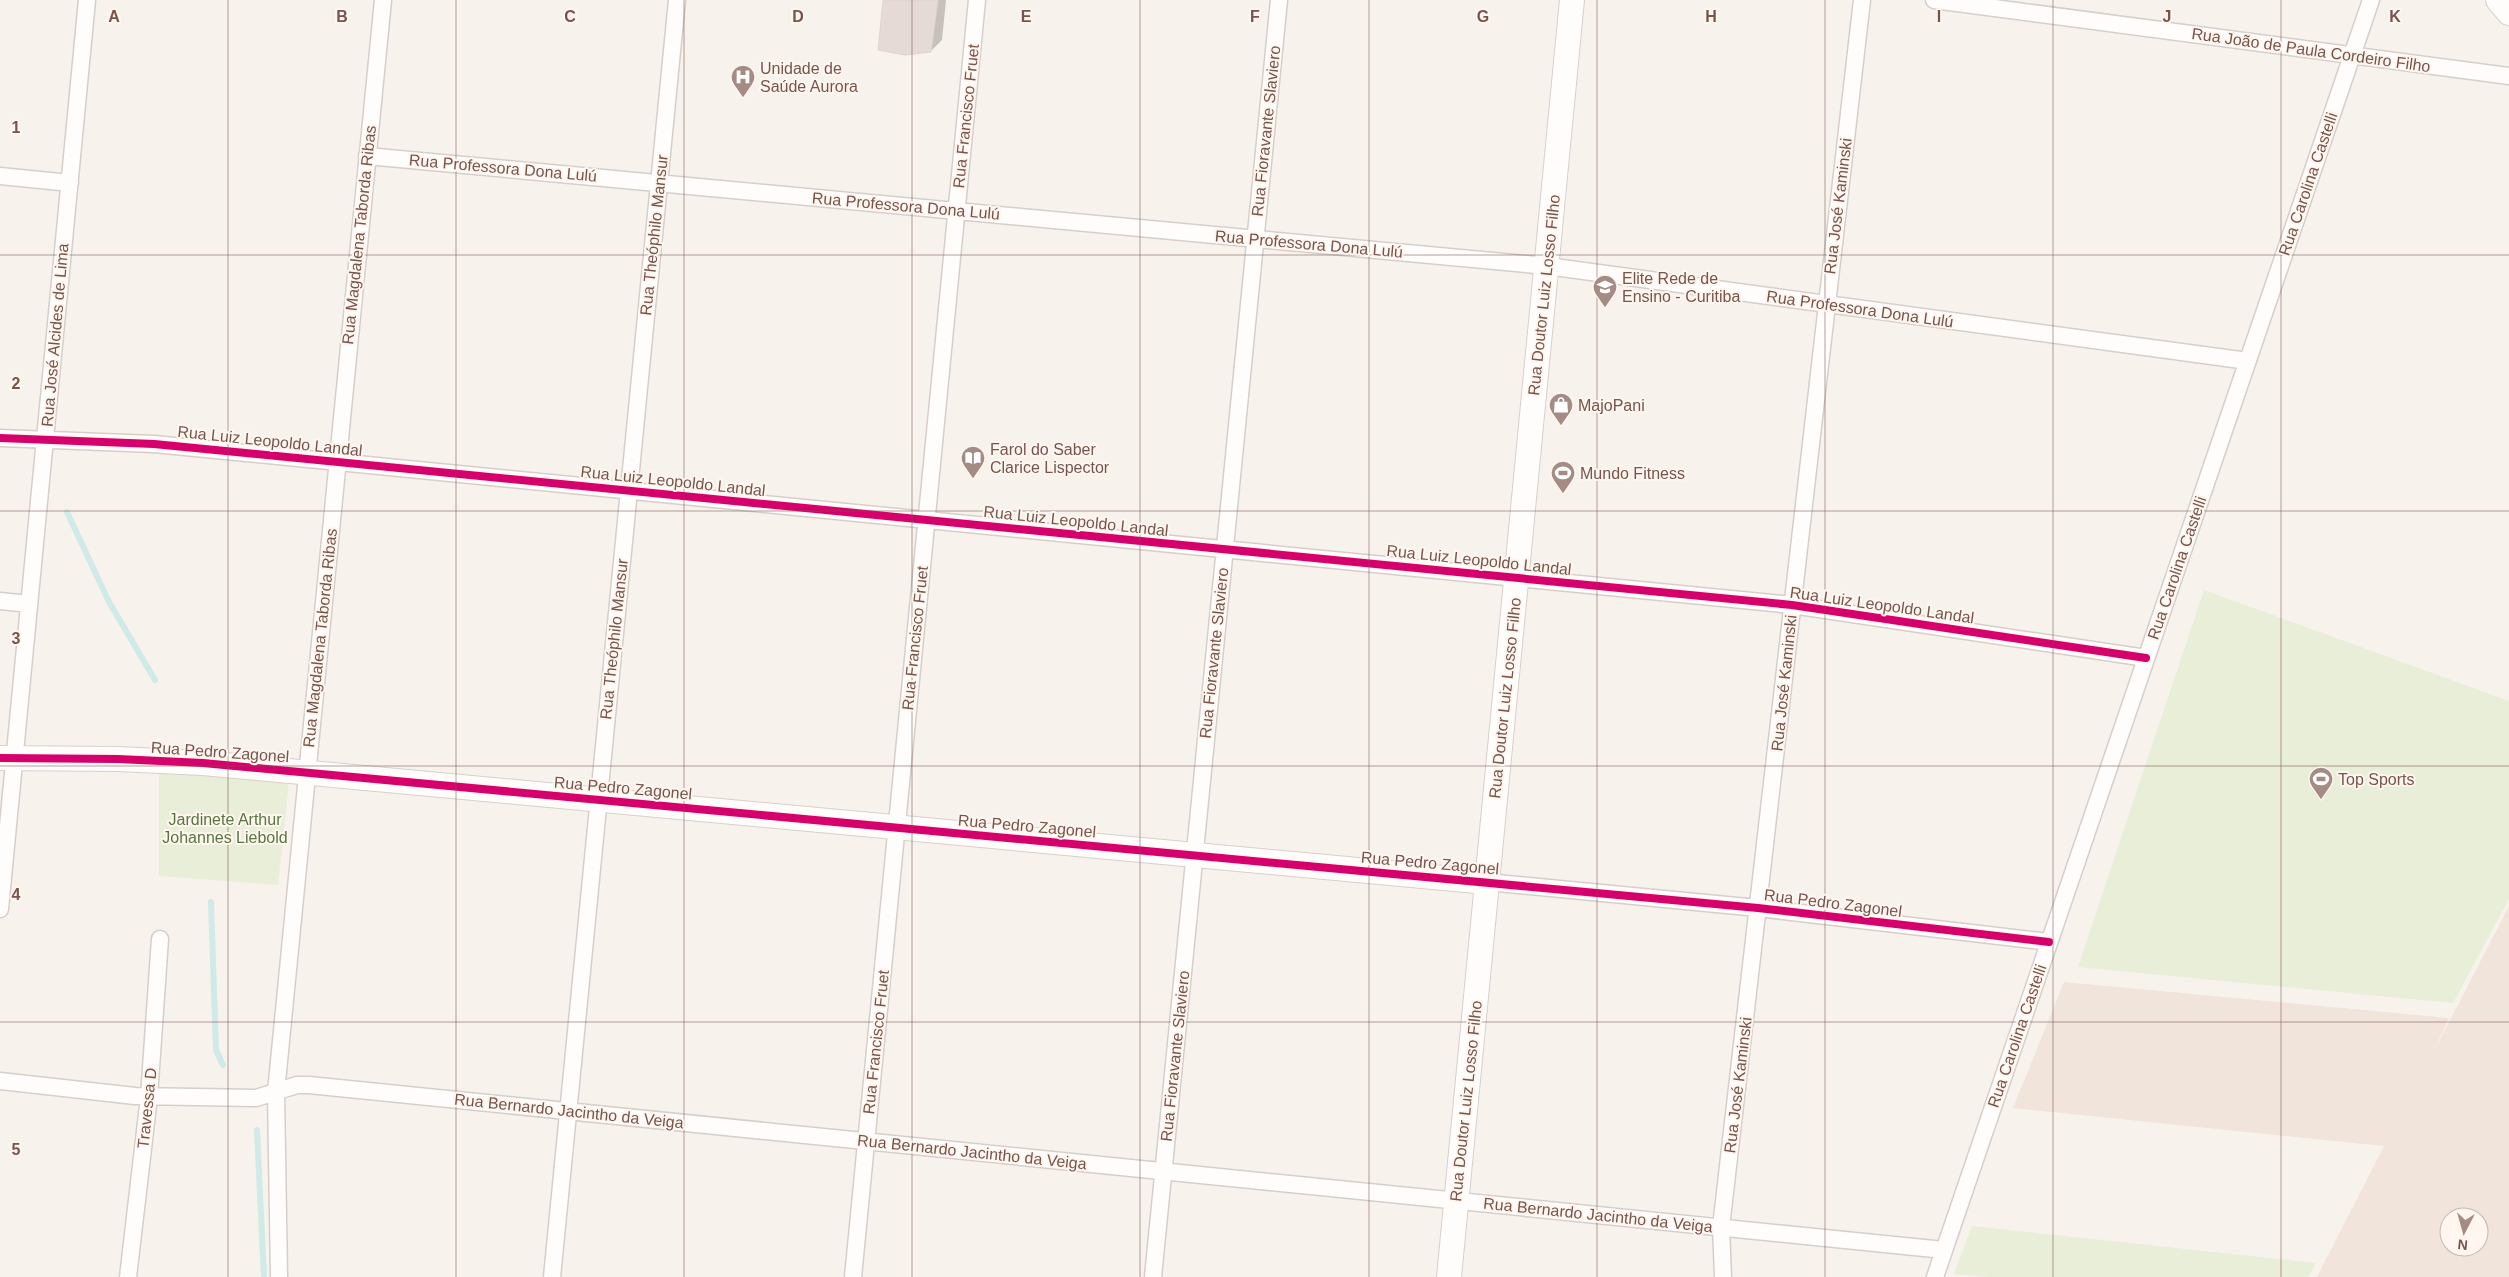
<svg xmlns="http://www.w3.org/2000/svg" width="2509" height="1277" viewBox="0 0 2509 1277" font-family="Arial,sans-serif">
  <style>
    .residential { fill: #f1e4db; fill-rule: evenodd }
    .green { fill: #e8eed8 }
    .shadow { fill: #0003 }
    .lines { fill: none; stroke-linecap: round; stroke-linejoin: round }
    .stream { stroke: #cfeae8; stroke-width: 6 }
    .building { fill: #e5dad5; stroke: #e1d4cf }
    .street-casing { stroke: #d7ceca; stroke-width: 19 }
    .secondary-casing { stroke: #d9cfcb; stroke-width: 26 }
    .street { stroke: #fefdfc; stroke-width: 16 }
    .secondary { stroke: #fefdfc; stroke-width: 24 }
    .cycleway-casing { stroke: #fff6ef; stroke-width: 11 }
    .cycleway { stroke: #d6006c; stroke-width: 8 }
    .grid { fill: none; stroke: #77554c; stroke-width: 1; stroke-opacity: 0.55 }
    .labels { text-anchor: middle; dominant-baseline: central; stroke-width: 4; stroke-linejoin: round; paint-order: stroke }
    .street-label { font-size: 16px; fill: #77554c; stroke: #fff6ef }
    .poi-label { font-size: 16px; fill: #77554c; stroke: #fff6ef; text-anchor: start }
    .park-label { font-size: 16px; fill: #587641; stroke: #fff6ef }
    .grid-label { font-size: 16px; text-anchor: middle; font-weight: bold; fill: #77554c; stroke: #fff6ef; stroke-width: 4; stroke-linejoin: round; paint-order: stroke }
  </style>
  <rect width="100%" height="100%" fill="#f8f2ed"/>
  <!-- residential -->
  <path class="residential" d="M2509,906V1277H2317L2384,1146L2013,1108L2064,982L2449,1018L2432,1055ZM2449,1217H2479V1247H2449Z"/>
  <!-- green -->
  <path class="green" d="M2204,590L2509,701V899L2453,1003L2078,967Z
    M159,769L289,782L278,885L159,876Z
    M1972,1226L2316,1263L2308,1277H1988L1954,1274Z"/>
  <!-- shadow -->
  <path class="shadow" d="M885,0H946L942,40L931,51Z"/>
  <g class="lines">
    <!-- stream -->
    <path class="stream" d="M67,512L109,602L155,680
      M211,902L216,1050L223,1065
      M257,1130L264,1277"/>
  </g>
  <!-- building -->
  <path class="building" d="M883,0H938L931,52L905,55L878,50Z"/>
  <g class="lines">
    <defs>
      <path id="street" d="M1934,0L2509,76
        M367,156L1547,266L2248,361
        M0,176L70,183
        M0,438L154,444L1792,605L2146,658
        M0,601L29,604
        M1487,882L1758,908L2049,942
        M0,909L87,0
        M0,1081L135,1096L256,1098L297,1085H309L1944,1250
        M128,1277L149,1097L160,939
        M279,1277L276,1092L383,0
        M552,1277L677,0
        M853,1277L977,0
        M1153,1277L1279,0
        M1723,1277L1721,1227L1862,0
        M1935,1277L2371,0"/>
      <path id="secondary" d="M2498,0L2509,13
        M0,758L118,759L203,763L1487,882
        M1449,1277L1572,0"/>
    </defs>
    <!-- street casing -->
    <use href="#street" class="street-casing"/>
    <!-- secondary casing -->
    <use href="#secondary" class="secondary-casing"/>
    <!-- street -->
    <use href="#street" class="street"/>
    <!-- secondary -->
    <use href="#secondary" class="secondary"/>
    <defs>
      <path id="cycleway" d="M0,438L154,444L1792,605L2146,658
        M0,758L118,759L203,763L1758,908L2049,942"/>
    </defs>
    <!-- cycleway casing -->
    <use href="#cycleway" class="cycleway-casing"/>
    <!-- cycleway -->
    <use href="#cycleway" class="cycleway"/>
  </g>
  <!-- grid -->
  <path class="grid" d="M228,0V1277M456,0V1277M684,0V1277M912,0V1277M1140,0V1277M1369,0V1277M1597,0V1277M1825,0V1277M2053,0V1277M2281,0V1277M0,255H2509M0,511H2509M0,766H2509M0,1022H2509"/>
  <!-- icons -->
  <defs>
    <symbol id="hospital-pin" viewBox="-11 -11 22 30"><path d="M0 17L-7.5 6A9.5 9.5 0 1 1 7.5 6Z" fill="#a48c84" stroke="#fff6ef"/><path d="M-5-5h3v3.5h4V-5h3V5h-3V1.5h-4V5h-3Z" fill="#fff"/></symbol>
    <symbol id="school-pin" viewBox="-11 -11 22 30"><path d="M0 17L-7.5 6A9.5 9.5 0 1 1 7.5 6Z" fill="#a48c84" stroke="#fff6ef"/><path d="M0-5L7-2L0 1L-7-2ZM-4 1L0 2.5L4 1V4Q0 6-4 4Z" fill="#fff"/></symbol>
    <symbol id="shop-pin" viewBox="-11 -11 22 30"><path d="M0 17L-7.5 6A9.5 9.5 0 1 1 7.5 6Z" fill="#a48c84" stroke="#fff6ef"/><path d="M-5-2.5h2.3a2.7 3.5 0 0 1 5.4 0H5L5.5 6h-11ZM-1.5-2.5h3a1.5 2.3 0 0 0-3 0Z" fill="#fff"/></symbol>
    <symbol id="library-pin" viewBox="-11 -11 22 30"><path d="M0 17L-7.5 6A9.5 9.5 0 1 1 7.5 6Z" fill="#a48c84" stroke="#fff6ef"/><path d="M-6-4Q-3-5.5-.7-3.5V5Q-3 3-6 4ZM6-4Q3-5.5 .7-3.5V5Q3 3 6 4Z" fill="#fff"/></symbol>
    <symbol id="stadium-pin" viewBox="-11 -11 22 30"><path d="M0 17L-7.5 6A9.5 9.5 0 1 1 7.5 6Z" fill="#a48c84" stroke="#fff6ef"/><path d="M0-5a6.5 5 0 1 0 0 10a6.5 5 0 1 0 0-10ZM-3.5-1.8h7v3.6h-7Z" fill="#fff"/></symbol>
  </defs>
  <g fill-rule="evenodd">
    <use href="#hospital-pin" x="729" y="63" width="28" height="38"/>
    <use href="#school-pin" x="1591" y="273" width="28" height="38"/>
    <use href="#shop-pin" x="1547" y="391" width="28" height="38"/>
    <use href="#library-pin" x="959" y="444" width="28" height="38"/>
    <use href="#stadium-pin" x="1549" y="459" width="28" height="38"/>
    <use href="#stadium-pin" x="2307" y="765" width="28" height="38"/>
  </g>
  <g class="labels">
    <!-- street labels -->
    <g class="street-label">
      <text transform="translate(2311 50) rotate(8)">Rua João de Paula Cordeiro Filho</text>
      <text transform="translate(966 116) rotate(-84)">Rua Francisco Fruet</text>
      <text transform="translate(1266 131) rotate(-84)">Rua Fioravante Slaviero</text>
      <text transform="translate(503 168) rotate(5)">Rua Professora Dona Lulú</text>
      <text transform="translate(2308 184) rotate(-71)">Rua Carolina Castelli</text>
      <text transform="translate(906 206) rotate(5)">Rua Professora Dona Lulú</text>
      <text transform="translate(1838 206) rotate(-83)">Rua José Kaminski</text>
      <text transform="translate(359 235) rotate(-84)">Rua Magdalena Taborda Ribas</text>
      <text transform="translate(654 235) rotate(-84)">Rua Theóphilo Mansur</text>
      <text transform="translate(1309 244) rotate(5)">Rua Professora Dona Lulú</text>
      <text transform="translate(1544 295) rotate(-84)">Rua Doutor Luiz Losso Filho</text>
      <text transform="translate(1860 309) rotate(8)">Rua Professora Dona Lulú</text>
      <text transform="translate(55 335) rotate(-85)">Rua José Alcides de Lima</text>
      <text transform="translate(270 441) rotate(6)">Rua Luiz Leopoldo Landal</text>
      <text transform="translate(673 481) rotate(6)">Rua Luiz Leopoldo Landal</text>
      <text transform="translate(1076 521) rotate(6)">Rua Luiz Leopoldo Landal</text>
      <text transform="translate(1479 560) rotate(6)">Rua Luiz Leopoldo Landal</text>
      <text transform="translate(2177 568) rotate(-71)">Rua Carolina Castelli</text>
      <text transform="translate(1882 605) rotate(8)">Rua Luiz Leopoldo Landal</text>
      <text transform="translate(320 638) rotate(-84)">Rua Magdalena Taborda Ribas</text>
      <text transform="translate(915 638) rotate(-84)">Rua Francisco Fruet</text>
      <text transform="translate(614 639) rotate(-84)">Rua Theóphilo Mansur</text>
      <text transform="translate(1214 653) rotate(-84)">Rua Fioravante Slaviero</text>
      <text transform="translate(1784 683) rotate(-84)">Rua José Kaminski</text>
      <text transform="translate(1505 698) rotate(-84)">Rua Doutor Luiz Losso Filho</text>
      <text transform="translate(220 752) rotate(4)">Rua Pedro Zagonel</text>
      <text transform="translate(623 788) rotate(5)">Rua Pedro Zagonel</text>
      <text transform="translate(1027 826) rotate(5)">Rua Pedro Zagonel</text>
      <text transform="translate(1430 863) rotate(5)">Rua Pedro Zagonel</text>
      <text transform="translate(1833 903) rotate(7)">Rua Pedro Zagonel</text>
      <text transform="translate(2017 1036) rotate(-71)">Rua Carolina Castelli</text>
      <text transform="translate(876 1042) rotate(-84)">Rua Francisco Fruet</text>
      <text transform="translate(1175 1056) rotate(-84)">Rua Fioravante Slaviero</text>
      <text transform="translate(1738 1085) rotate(-83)">Rua José Kaminski</text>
      <text transform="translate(1466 1101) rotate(-84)">Rua Doutor Luiz Losso Filho</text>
      <text transform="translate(147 1108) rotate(-84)">Travessa D</text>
      <text transform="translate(569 1111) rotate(6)">Rua Bernardo Jacintho da Veiga</text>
      <text transform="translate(972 1152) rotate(6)">Rua Bernardo Jacintho da Veiga</text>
      <text transform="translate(1598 1215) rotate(6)">Rua Bernardo Jacintho da Veiga</text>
    </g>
    <!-- poi labels -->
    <g class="poi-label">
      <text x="760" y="68">Unidade de<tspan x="760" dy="18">Saúde Aurora</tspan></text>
      <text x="1622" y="278">Elite Rede de<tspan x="1622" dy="18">Ensino - Curitiba</tspan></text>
      <text x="1578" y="405">MajoPani</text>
      <text x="990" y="449">Farol do Saber<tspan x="990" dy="18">Clarice Lispector</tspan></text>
      <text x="1580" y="473">Mundo Fitness</text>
      <text x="2338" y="779">Top Sports</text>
    </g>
    <!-- park labels -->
    <g class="park-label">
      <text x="225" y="819">Jardinete Arthur<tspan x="225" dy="18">Johannes Liebold</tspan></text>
    </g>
  </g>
  <g class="grid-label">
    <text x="114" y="22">A</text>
    <text x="342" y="22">B</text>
    <text x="570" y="22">C</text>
    <text x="798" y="22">D</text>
    <text x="1026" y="22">E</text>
    <text x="1255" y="22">F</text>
    <text x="1483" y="22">G</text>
    <text x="1711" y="22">H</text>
    <text x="1939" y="22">I</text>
    <text x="2167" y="22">J</text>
    <text x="2395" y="22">K</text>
    <text x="16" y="133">1</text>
    <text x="16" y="389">2</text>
    <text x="16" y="644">3</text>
    <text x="16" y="900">4</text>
    <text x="16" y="1155">5</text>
  </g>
  <!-- north arrow -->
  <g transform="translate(2464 1232) rotate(186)"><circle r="24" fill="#fff6ef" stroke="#c9b6ae"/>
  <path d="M0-4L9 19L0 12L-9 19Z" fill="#a48c84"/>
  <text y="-8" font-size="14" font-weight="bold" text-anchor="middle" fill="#77554c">N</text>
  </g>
</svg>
